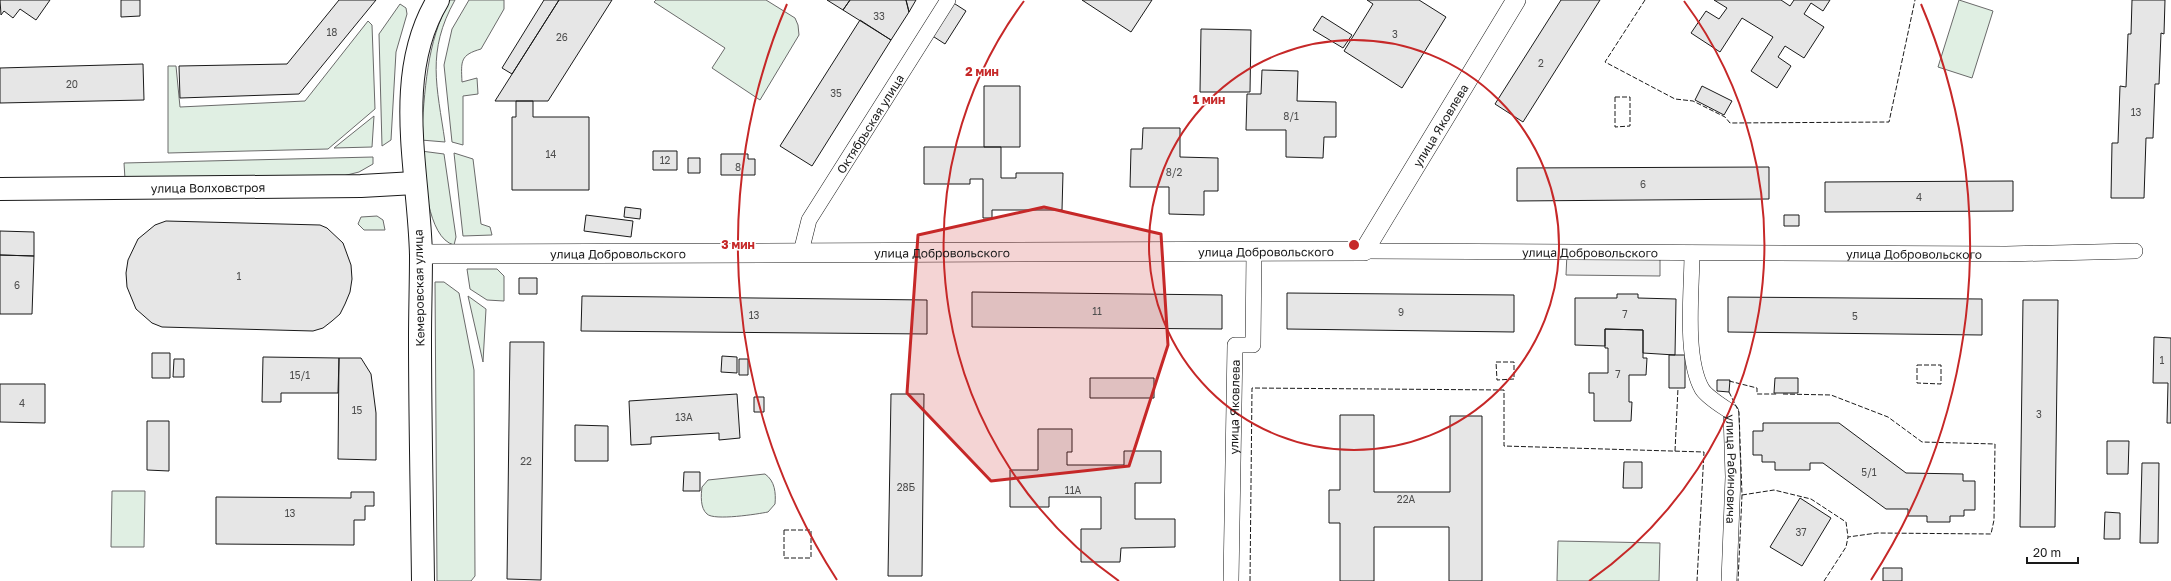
<svg xmlns="http://www.w3.org/2000/svg" width="2171" height="581" viewBox="0 0 2171 581" font-family="'Golos Text',sans-serif">
  <style>
    .green { fill: #e0efe3; stroke: #6a6a6a }
    .parking { fill: #ededed; stroke: #6a6a6a }
    .building { fill: #e6e6e6; stroke: #1a1a1a }
    .lines { fill: none; stroke-linecap: round; stroke-linejoin: round }
    .minor-casing { stroke: #1a1a1a; stroke-width: 16 }
    .tertiary-casing { stroke: #1a1a1a; stroke-width: 20 }
    .secondary-casing { stroke: #1a1a1a; stroke-width: 24 }
    .minor { stroke: #fff; stroke-width: 15 }
    .tertiary { stroke: #fff; stroke-width: 19 }
    .secondary { stroke: #fff; stroke-width: 22 }
    .fence { stroke: #1a1a1a; stroke-width: 1; stroke-dasharray: 5 2; stroke-linecap: butt }
    .marked { fill: #c62828; fill-opacity: 0.2; stroke: #c62828; stroke-width: 3; stroke-linejoin: round }
    .ring { fill: none; stroke: #c62828; stroke-width: 2 }
    .labels { text-anchor: middle; dominant-baseline: central; stroke-width: 3; stroke-linejoin: round; paint-order: stroke }
    .number-label { font-size: 10px; fill: #4d4d4d }
    .street-label { font-size: 12px; fill: #1a1a1a; stroke: #fff }
    .centre { fill: #c62828; stroke: #fff; stroke-width: 2 }
    .ring-label { font-size: 12px; text-anchor: middle; font-weight: bold; fill: #c62828; stroke: #fff; stroke-width: 3; stroke-linejoin: round; paint-order: stroke }
  </style>
  <rect width="100%" height="100%" fill="#fff"/>
  <!-- green -->
  <path class="green" d="M450,0H455C426,52 437,86 445,142L421,140C425,92 426,42 450,0Z
    M469,0H504V9L481,49C460,55 461,61 462,82L477,78L478,94L463,96V145L452,142L444,65L452,29Z
    M656,0H766L795,18L798,25L799,35L760,100L712,68L725,48L654,2Z
    M1959,0L1993,11L1972,78L1938,67Z
    M400,4L406,8L407,14L396,52L391,140L382,146L379,34Z
    M368,21L372,25L375,109L328,149L168,153V66H176L180,107L305,101Z
    M374,116L372,147L334,148Z
    M421,151L444,154L456,237L454,245C427,238 424,174 421,151Z
    M454,153L473,159L481,224L490,227L492,235L463,236Z
    M373,157V164L359,172L343,176L125,179L124,163Z
    M377,216L383,220L385,230H364L358,224L361,217Z
    M467,269H497L504,276V301L487,300L470,289Z
    M435,282H444L459,293L474,370L475,576L471,581H437Z
    M468,296L486,309L483,362Z
    M765,474C775,481 776,493 775,504L768,512C758,514 714,521 707,514C700,508 701,495 702,487L708,480Z
    M112,491H145L144,547H111Z
    M1558,541L1660,543L1659,581H1557Z"/>
  <!-- parking -->
  <path class="parking" d="M1567,253H1660V276L1566,275Z"/>
  <!-- building -->
  <path class="building" d="M0,0H50L36,20L20,9L13,18L4,11L1,15Z
    M121,0H140V16L121,17Z
    M339,0H376L299,94L180,98L179,66L287,64Z
    M544,0H559L512,74L502,68Z
    M559,0H612L548,101H495Z
    M827,0H850L843,10Z
    M850,0H906L909,12L891,40L843,10Z
    M906,0H916L909,12Z
    M1082,0H1152L1131,32Z
    M1367,0H1419L1446,17L1402,88L1344,51L1373,4Z
    M1561,0H1600L1523,122L1495,104Z
    M1714,0H1781L1790,6L1794,0H1830L1823,11L1811,3L1804,14L1824,27L1804,58L1785,46L1778,57L1791,66L1777,88L1751,71L1773,37L1742,18L1720,52L1691,33L1706,11L1719,19L1727,8Z
    M2132,0H2165L2164,34L2161,33L2159,84H2155L2153,138H2146L2144,198H2111L2112,143H2118L2120,86L2126,87L2128,34H2131Z
    M952,2L966,11L945,44L931,35Z
    M1322,16L1352,35L1343,48L1313,30Z
    M860,20L891,40L812,166L780,146Z
    M1201,29L1251,30L1250,92H1200Z
    M143,64L144,100L0,103V68Z
    M1262,70L1298,71L1297,101L1336,102V137H1324L1323,158L1286,157V130H1246L1247,94H1261Z
    M984,86H1020V147H984Z
    M1702,86L1732,101L1724,115L1695,100Z
    M516,101H533V117H589V190H512V117H516Z
    M1143,128H1180V157L1218,158V191H1204V215L1169,214V187H1130L1131,149H1142Z
    M924,147H1001V178H1016V173H1063L1062,210H992V218H983V179H970V184H924Z
    M653,151H677V170H653Z
    M721,154H748V159H755V175H721Z
    M688,158H700V173H688Z
    M1769,167V199L1517,201V168Z
    M2013,181V211L1825,212V182Z
    M625,207L641,209L640,219L624,217Z
    M586,215L633,221L631,237L584,231Z
    M1784,215H1799V226H1784Z
    M166,221L320,225L327,228L343,243L351,265L352,279L350,292L345,304L340,314L332,321L323,328L313,331L162,327L152,323L136,309L127,287L126,273L128,260L138,239L155,225Z
    M0,231L34,232V256L0,255Z
    M0,255L34,256L32,314H0Z
    M519,278H537V294H519Z
    M972,292L1222,295V329L972,327Z
    M1287,293L1514,295V332L1287,329Z
    M1617,294H1638V298L1676,299L1675,355L1643,353V330L1605,329V346L1575,345V298H1617Z
    M582,296L927,300V334L581,331Z
    M1728,297L1982,299V335L1728,332Z
    M2023,300H2058L2055,527H2020Z
    M1605,329L1643,330V358H1647L1646,375H1629V402H1632L1631,421H1594V393H1589V373H1608V348H1605Z
    M2154,337L2171,338V423H2167L2168,383H2153Z
    M510,342H544L541,580L507,579Z
    M152,353H170V378H152Z
    M1669,355H1685V388H1669Z
    M722,356L737,357V373L721,372Z
    M263,357L339,358L338,393H281V402H262Z
    M339,358H361L371,374L376,413V460L338,459Z
    M174,359H184V377H173Z
    M739,359H748V375H739Z
    M1090,378H1154V398H1090Z
    M1775,378H1798V393H1774Z
    M1717,380H1730L1729,392L1717,391Z
    M0,384H45V423L0,422Z
    M737,394L740,438L719,440V433L651,437V444L631,445L629,401Z
    M891,394H924L922,576H888Z
    M754,397H764V412H754Z
    M1340,415H1374V492H1450V416H1482V581H1449V527H1374V581H1340V523H1329V490H1340Z
    M147,421H169V471L147,470Z
    M1763,423H1839L1906,473L1963,474V481H1975V510H1964V516H1950V522H1927V516H1908V509H1886L1823,463H1810V470H1775V462H1762V455H1753V431H1763Z
    M575,425L608,426V461H575Z
    M1038,429H1072V452H1067V465H1124V451H1161V483H1135V519H1175V547L1121,548L1120,562H1081V529H1101V497H1049V507H1010V470H1038Z
    M2107,441H2129L2128,474H2107Z
    M1624,462H1642V488H1623Z
    M2142,463H2159L2158,543H2140Z
    M684,472H700V491H683Z
    M351,492H374V506H365V520H354V545L216,544V497L351,498Z
    M1800,498L1831,518L1802,566L1770,547Z
    M2105,512L2120,513V539H2104Z
    M1883,568H1902V581H1883Z"/>
  <g class="lines">
    <defs>
      <g id="minor">
        <path id="s1" d="M1364,251L2006,254L2135,251"/>
        <path id="s2" d="M801,252L809,220L948,0"/>
        <path id="s3" d="M1692,253C1692,290 1684,357 1702,389C1708,398 1722,406 1731,412L1733,477L1729,581"/>
        <path id="s4" d="M1231,581L1235,345H1253L1254,252"/>
      </g>
      <g id="tertiary">
        <path id="s5" d="M421,254L1364,251L1516,0"/>
      </g>
      <g id="secondary">
        <path id="s6" d="M0,189L361,186L415,183"/>
        <path d="M423,581C422,500 420,420 420,339C420,311 421,283 421,255C419,171 392,76 438,0"/>
      </g>
    </defs>
    <!-- minor casing -->
    <use href="#minor" class="minor-casing"/>
    <!-- tertiary casing -->
    <use href="#tertiary" class="tertiary-casing"/>
    <!-- secondary casing -->
    <use href="#secondary" class="secondary-casing"/>
    <!-- minor -->
    <use href="#minor" class="minor"/>
    <!-- tertiary -->
    <use href="#tertiary" class="tertiary"/>
    <!-- secondary -->
    <use href="#secondary" class="secondary"/>
    <!-- fence -->
    <path class="fence" d="M1645,0L1605,62L1675,99L1693,101L1725,117L1730,123L1889,122L1915,0
      M1615,97H1630V126L1615,127Z
      M1496,362H1514V379L1497,380Z
      M1917,365H1941V384L1917,383Z
      M1729,381L1757,388V394H1777
      M1729,392L1739,412L1742,495L1738,581
      M1783,394L1831,395L1888,417L1922,442L1995,444L1994,520L1991,534L1877,533L1848,537L1846,547L1824,581
      M1675,451L1678,388
      M1742,495L1774,490L1811,499L1846,522L1848,537
      M784,530H811V558H784Z
      M1250,581L1252,388L1504,390V446L1704,452L1697,581"/>
  </g>
  <!-- marked area -->
  <path class="marked" d="M1044,207L1161,234L1168,345L1129,466L991,481L907,393L918,235Z"/>
  <!-- distance rings -->
  <g class="ring">
    <circle cx="1354" cy="245" r="205"/>
    <path d="M1119 581A410 410 0 0 1 1024 1M1684 1A410 410 0 0 1 1589 581"/>
    <path d="M837 580A616 616 0 0 1 787 4M1921 4A616 616 0 0 1 1871 580"/>
  </g>
  <g class="labels">
    <!-- number labels -->
    <g class="number-label">
      <text x="879" y="16">33</text>
      <text x="332" y="32">18</text>
      <text x="1395" y="34">3</text>
      <text x="562" y="37">26</text>
      <text x="1541" y="63">2</text>
      <text x="72" y="84">20</text>
      <text x="836" y="93">35</text>
      <text x="2136" y="112">13</text>
      <text x="1291" y="116">8/1</text>
      <text x="551" y="154">14</text>
      <text x="665" y="160">12</text>
      <text x="738" y="167">8</text>
      <text x="1174" y="172">8/2</text>
      <text x="1643" y="184">6</text>
      <text x="1919" y="197">4</text>
      <text x="239" y="276">1</text>
      <text x="17" y="285">6</text>
      <text x="1097" y="311">11</text>
      <text x="1401" y="312">9</text>
      <text x="1625" y="314">7</text>
      <text x="754" y="315">13</text>
      <text x="1855" y="316">5</text>
      <text x="2162" y="360">1</text>
      <text x="1618" y="374">7</text>
      <text x="300" y="375">15/1</text>
      <text x="22" y="403">4</text>
      <text x="357" y="410">15</text>
      <text x="2039" y="414">3</text>
      <text x="684" y="417">13А</text>
      <text x="526" y="461">22</text>
      <text x="1869" y="472">5/1</text>
      <text x="906" y="487">28Б</text>
      <text x="1073" y="490">11А</text>
      <text x="1406" y="499">22А</text>
      <text x="290" y="513">13</text>
      <text x="1801" y="532">37</text>
    </g>
    <!-- street labels -->
    <g class="street-label">
      <text stroke="none"><textPath href="#s2" startOffset="147">Октябрьская улица</textPath></text>
      <text stroke="none"><textPath href="#s5" startOffset="1090">улица Яковлева</textPath></text>
      <text stroke="none"><textPath href="#s6" startOffset="208">улица Волховстроя</textPath></text>
      <text stroke="none"><textPath href="#s5" startOffset="845">улица Добровольского</textPath></text>
      <text stroke="none"><textPath href="#s5" startOffset="197">улица Добровольского</textPath></text>
      <text stroke="none"><textPath href="#s5" startOffset="521">улица Добровольского</textPath></text>
      <text stroke="none"><textPath href="#s1" startOffset="226">улица Добровольского</textPath></text>
      <text stroke="none"><textPath href="#s1" startOffset="550">улица Добровольского</textPath></text>
      <text transform="translate(419 288) rotate(-91)">Кемеровская улица</text>
      <text stroke="none"><textPath href="#s4" startOffset="174">улица Яковлева</textPath></text>
      <text stroke="none"><textPath href="#s3" startOffset="232">улица Рабиновича</textPath></text>
    </g>
  </g>
  <circle cx="1354" cy="245" r="6" class="centre"/>
  <g class="ring-label">
    <text x="982" y="76">2 мин</text>
    <text x="1209" y="104">1 мин</text>
    <text x="738" y="249">3 мин</text>
  </g>
  <!-- scale -->
  <path d="M2027 557v6h51v-6" fill="none" stroke="#1a1a1a" stroke-width="2"/>
  <text x="2033" y="557" font-size="12" fill="#1a1a1a" stroke="#ffffff" stroke-width="3" paint-order="stroke">20 m</text>
</svg>
